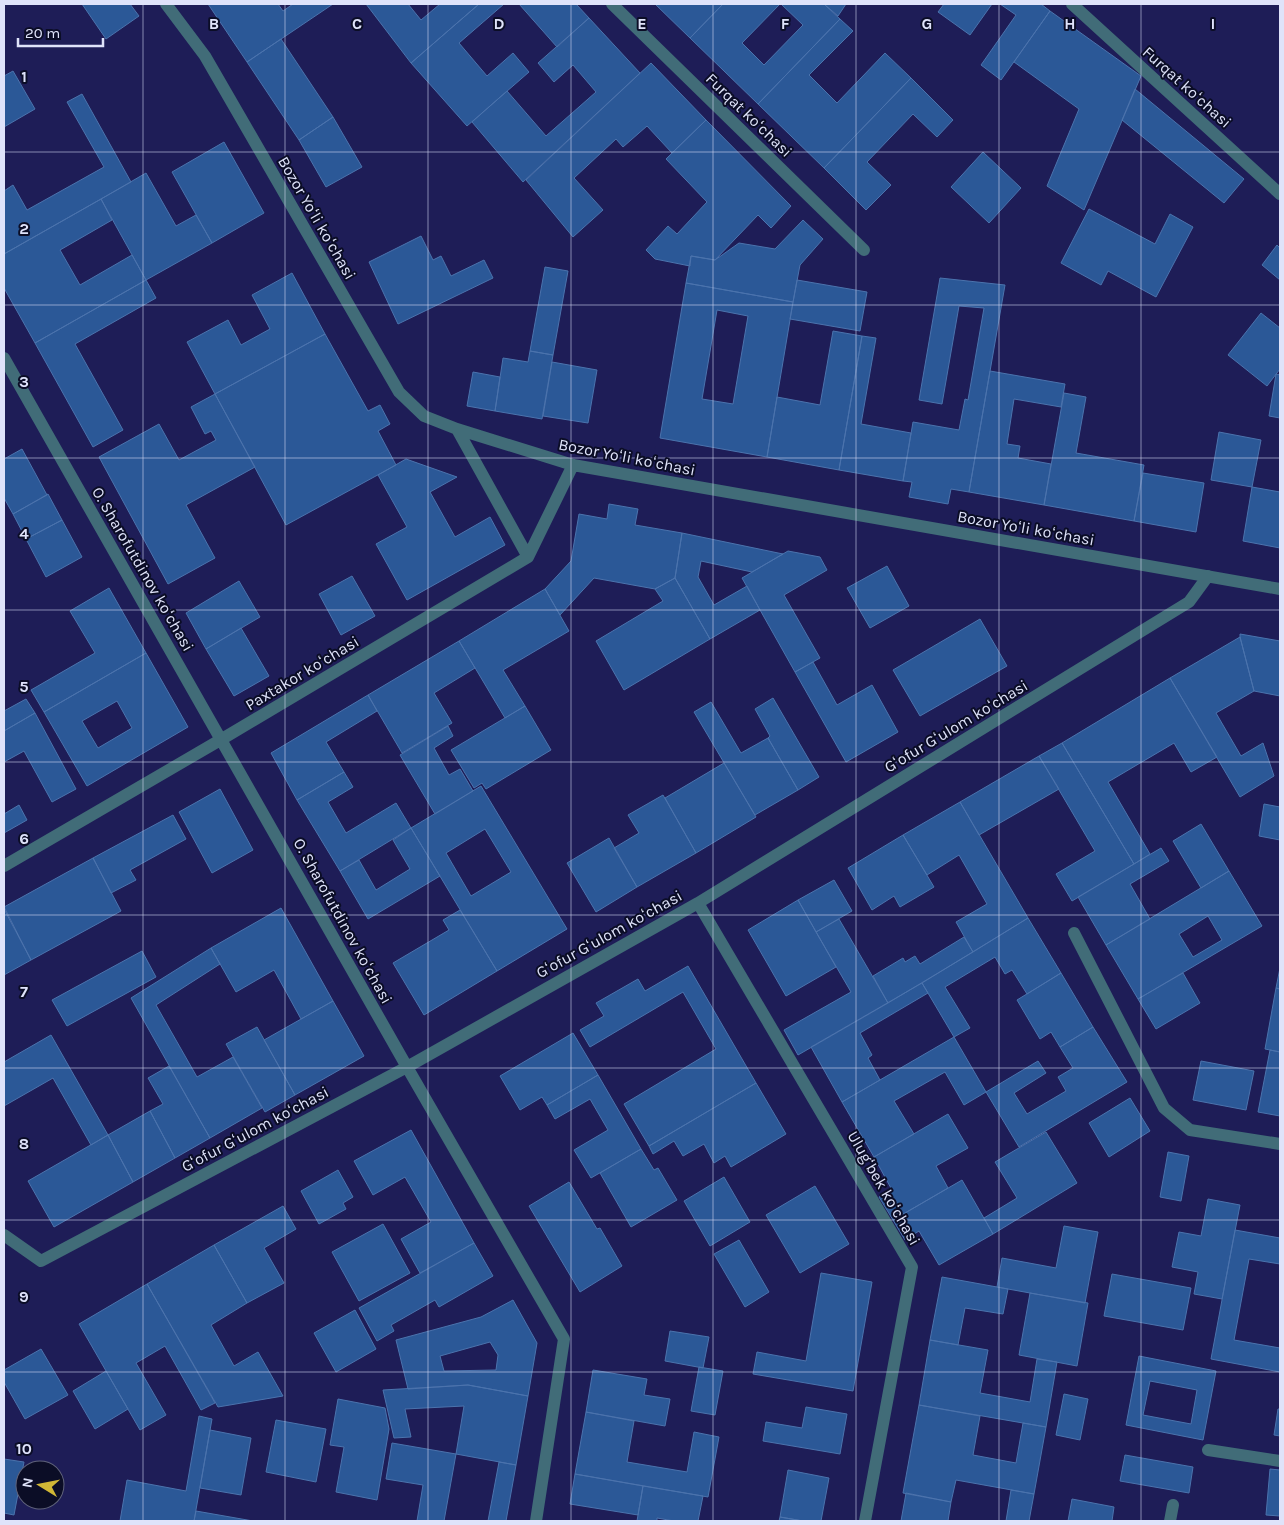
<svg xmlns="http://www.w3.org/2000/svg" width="1284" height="1525" viewBox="0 0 1284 1525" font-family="Karla,sans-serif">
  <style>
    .building { fill: #2b5897; stroke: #4b73ad; fill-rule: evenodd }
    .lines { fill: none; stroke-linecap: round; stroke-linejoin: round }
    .lane { stroke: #416c78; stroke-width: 12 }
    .street { stroke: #416c78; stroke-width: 12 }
    .grid { fill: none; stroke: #dfe3fa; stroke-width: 1; stroke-opacity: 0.55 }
    .labels { text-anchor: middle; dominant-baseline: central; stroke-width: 4; stroke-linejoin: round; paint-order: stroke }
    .street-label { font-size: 16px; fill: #dfe3fa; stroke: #0b0d26 }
    .grid-label { font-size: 16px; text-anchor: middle; font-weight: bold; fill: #dfe3fa; stroke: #0b0d26; stroke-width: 4; stroke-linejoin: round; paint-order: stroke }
  </style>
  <rect width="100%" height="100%" fill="#1e1d57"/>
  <!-- building -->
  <path class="building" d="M82,4H130L139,16L106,39Z
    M208,4H278L283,11L293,4H333L247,62Z
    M366,4H408L421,20L440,4H479L411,63Z
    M479,4H504L459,43L487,76L513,53L529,72L467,126L411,63Z
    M519,4H576L589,18L557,47Z
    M655,4H723L690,38Z
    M723,4H780L742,43L764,65L803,25L781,4H824L840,19L758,104L690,38Z
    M824,4H846L838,16Z
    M944,4H992L970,35L938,12Z
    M1000,4H1041L1050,11L1001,80L981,65L1016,15Z
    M1050,11L1141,76L1084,210L1047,186L1079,109L1014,62Z
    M589,18L640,73L523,182L472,122L507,91L546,136L596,92L573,65L554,82L538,63Z
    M840,19L853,31L809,75L837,103L885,53L911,78L824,168L758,104Z
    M281,39L333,117L299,140L247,62Z
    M651,63L706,120L672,153L647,126L623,147L616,139L574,178L603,210L573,237L526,180Z
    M13,71L35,109L4,127V76Z
    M911,78L953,120L937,137L913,114L867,162L891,185L866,210L824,168Z
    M1135,89L1244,179L1224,203L1122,120Z
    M82,94L131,182L4,254V191L13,185L27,210L104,167L67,102Z
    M333,117L362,167L326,187L299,140Z
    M706,120L791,206L771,228L758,215L715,260L691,256L690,266L655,259L646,250L668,226L677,234L707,202L666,159Z
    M224,142L264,213L212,243L172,172Z
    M983,152L1021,188L989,223L951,187Z
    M146,173L176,226L196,215L212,243L146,280L101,199Z
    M101,199L112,220L60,250L80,285L132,255L146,280L35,343L4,288V254Z
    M1089,209L1155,244L1170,214L1193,227L1156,297L1108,271L1101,285L1061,263Z
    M803,220L823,239L800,265L793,302L686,283L691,256L715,260L739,243L775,249Z
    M421,236L433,260L441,256L451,276L484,260L493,278L398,324L369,262Z
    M1277,245L1280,248V280L1262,265Z
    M545,267L568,271L553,355L530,351Z
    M292,273L325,334L215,394L187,342L228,320L241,345L270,329L252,295Z
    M940,278L1005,285L969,492L951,489L948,504L909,497L912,482L903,481L913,422L959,430L965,399L968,400L984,308L959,306L942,404L919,400Z
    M146,280L156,298L75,344L123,430L93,447L35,343Z
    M797,280L867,292L860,331L790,319Z
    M686,283L793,302L767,457L660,438ZM717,310L748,316L733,404L702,399Z
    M1261,313L1280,328V369L1267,386L1228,355Z
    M833,331L862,336L839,470L767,457L777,397L820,405Z
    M325,334L368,411L380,405L390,424L378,431L396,465L286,525L215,394Z
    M862,336L876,338L861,424L911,433L903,481L839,470Z
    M530,351L553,355L542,419L495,411L503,358L528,362Z
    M552,362L597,370L588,423L543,416Z
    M990,371L1065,384L1061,407L1014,399L1007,444L1020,446L1018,458L1051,464L1044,505L969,492Z
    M473,372L500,377L495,411L467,406Z
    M1276,374L1280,375V418L1269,416Z
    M1064,393L1086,397L1076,453L1144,465L1134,521L1044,505Z
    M215,394L255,467L186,505L215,558L168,584L99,457L159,424L179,460L216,440L211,431L205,434L191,407Z
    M1219,432L1261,440L1252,487L1211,480Z
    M22,449L47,495L13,514L4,498V459Z
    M406,459L457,477L430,492L455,537L490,517L505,545L407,600L376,544L407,527L378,475Z
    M1143,473L1204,483L1196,532L1134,521Z
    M1252,487L1280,492V548L1243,541Z
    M48,494L62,520L26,539L13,514Z
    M609,504L638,509L635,525L682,533L675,578L655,589L594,578L560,615L545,589L571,561L579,514L607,519Z
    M62,520L82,557L46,577L26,539Z
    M682,533L783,554L752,572L701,561L698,577L714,605L747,586L760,610L710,639L675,578Z
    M788,551L820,557L827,570L784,595L820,658L795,672L742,578Z
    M887,566L909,606L870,628L847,588Z
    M352,576L375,616L341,635L319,594Z
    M675,578L710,639L624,690L596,641L663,601L655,589Z
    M239,581L260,617L206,649L186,613Z
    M109,588L146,653L44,712L31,690L95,653L70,611Z
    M545,589L569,631L503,670L525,706L505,718L459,641Z
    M980,619L1007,666L920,716L893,670Z
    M241,628L269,676L234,696L206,649Z
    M1240,634L1280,641V696L1254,691L1240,637Z
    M1240,637L1254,691L1216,713L1241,756L1263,743L1274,776L1240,797L1170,678Z
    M459,641L475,668L434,693L452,723L402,753L368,695Z
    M146,653L188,727L87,786L44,712ZM117,701L132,728L98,748L82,721Z
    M813,662L837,705L872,685L898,732L846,762L795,672Z
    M1170,678L1217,757L1191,772L1174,743L1108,782L1150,854L1134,864L1062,743Z
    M368,695L377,711L326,742L344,772L297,800L271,753Z
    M773,698L819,777L798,790L768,738L770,736L755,709Z
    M26,699L35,713L4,731V711Z
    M711,702L741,753L768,738L798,790L755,815L694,712Z
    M525,706L551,750L486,789L482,783L474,788L451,750Z
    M35,713L76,789L52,802L24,751L4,762V731Z
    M448,726L453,736L434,748L449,775L460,769L473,791L435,814L400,755Z
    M1062,743L1134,864L1072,901L1056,874L1095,851L1039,756Z
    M1039,756L1059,789L979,835L960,802Z
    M724,763L756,817L696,853L665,798Z
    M344,772L353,787L328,802L346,833L396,803L411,828L340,871L297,800Z
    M481,786L567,929L497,971L411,828ZM485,829L511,872L471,896L446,853Z
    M220,789L253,850L212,873L179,812Z
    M663,795L696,853L637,887L614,848L639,833L628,815Z
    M960,802L1028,918L973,952L956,922L987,904L959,855L927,875L903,835Z
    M1264,804L1280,807V840L1259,836Z
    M19,805L27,820L4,833V814Z
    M173,815L186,839L130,870L136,880L111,893L93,858Z
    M1201,824L1229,871L1201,888L1173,841Z
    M411,828L440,876L368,919L340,871L359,860L376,890L410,869L393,840Z
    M903,835L934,887L900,907L894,896L872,910L848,868Z
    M609,838L637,887L596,912L567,863Z
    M1161,848L1169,861L1130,884L1150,919L1106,945L1078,897Z
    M93,858L121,911L31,960L4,907Z
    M1229,871L1262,926L1138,999L1106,945ZM1208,916L1222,940L1193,957L1179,934Z
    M834,880L852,911L816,932L798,900Z
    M798,900L836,967L786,996L748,930Z
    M281,908L333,1001L301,1019L274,970L236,992L211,948Z
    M4,909L31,960L4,975Z
    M460,910L497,971L424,1015L393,963L449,930L443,920Z
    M1028,918L1061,973L1027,994L1012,970L1005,974L995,957L945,987L970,1028L954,1037L922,983Z
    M839,919L888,1003L798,1055L784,1030L851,992L816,932Z
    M964,937L973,952L888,1003L873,976L903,958L905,962L915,956L920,964Z
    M211,948L220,964L156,1005L197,1077L233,1057L262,1108L210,1138L131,998Z
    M142,951L156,977L67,1026L52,1000Z
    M688,966L756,1083L649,1146L624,1104L716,1049L683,992L590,1047L580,1030L604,1016L596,1003L638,979L645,991Z
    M1280,968V989L1276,988Z
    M1061,973L1093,1027L1060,1047L1051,1032L1040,1039L1017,1000Z
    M1183,973L1200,1003L1156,1029L1138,999Z
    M922,983L928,993L860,1033L872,1055L868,1058L880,1080L842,1102L811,1047Z
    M1276,988L1280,989V1052L1265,1049Z
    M333,1001L364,1056L295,1095L264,1040Z
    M257,1027L295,1095L265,1112L226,1044Z
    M1093,1027L1127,1082L1019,1147L986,1092L1038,1061L1046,1073L1014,1093L1027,1114L1066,1091L1058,1077L1073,1068L1060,1047Z
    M573,1033L598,1075L547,1105L542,1097L520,1110L500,1076Z
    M51,1035L108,1135L91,1145L53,1078L4,1106V1062Z
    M954,1037L986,1092L964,1105L945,1072L894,1101L914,1134L874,1157L842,1102Z
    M1270,1050L1280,1052V1116L1258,1112Z
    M1201,1061L1254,1071L1246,1110L1193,1100Z
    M169,1066L210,1138L175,1158L150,1111L163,1104L148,1078Z
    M598,1075L641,1149L591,1178L574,1150L608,1130L590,1099L555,1119L547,1105Z
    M756,1083L786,1134L731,1167L725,1156L714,1163L704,1144L683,1156L674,1141L653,1154L649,1146Z
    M1130,1098L1150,1131L1109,1157L1089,1123Z
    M150,1111L175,1158L133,1182L108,1135Z
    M948,1114L968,1148L936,1166L948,1188L893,1220L879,1197L892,1190L874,1157Z
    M411,1130L474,1243L420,1273L401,1239L431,1222L405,1177L373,1195L354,1161Z
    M1046,1132L1077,1183L993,1234L984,1218L1017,1198L995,1162Z
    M108,1135L133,1182L54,1227L28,1181Z
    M641,1149L654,1170L658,1168L677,1200L631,1227L600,1173Z
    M1168,1152L1189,1156L1181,1201L1160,1197Z
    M338,1170L353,1197L343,1203L346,1209L319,1224L301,1191Z
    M724,1177L750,1222L710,1246L684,1201Z
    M962,1180L993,1234L939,1265L919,1231L905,1240L893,1220Z
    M569,1182L597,1229L600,1228L622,1266L580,1292L529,1206Z
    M815,1186L849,1244L800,1273L766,1215Z
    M1208,1199L1240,1205L1222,1299L1194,1294L1198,1272L1172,1267L1179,1232L1201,1236Z
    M283,1206L296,1229L264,1248L284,1283L247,1303L214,1245Z
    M383,1224L410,1273L359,1301L332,1252Z
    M1064,1226L1098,1232L1085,1303L997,1287L1002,1258L1056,1268Z
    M1235,1230L1280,1238V1264L1249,1259L1234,1340L1280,1348V1372L1211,1359Z
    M739,1240L769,1292L745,1307L714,1254Z
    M474,1243L493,1276L439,1307L435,1300L391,1325L394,1331L377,1341L359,1308Z
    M214,1245L247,1303L211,1325L234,1366L258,1352L283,1396L218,1407L147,1284Z
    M821,1273L872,1282L853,1391L753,1374L757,1352L806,1361Z
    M1112,1274L1191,1288L1183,1330L1104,1316Z
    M942,1277L1008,1289L1003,1314L965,1308L958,1345L930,1340Z
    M147,1284L215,1403L201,1410L165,1346L136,1363L166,1415L140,1430L79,1324Z
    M1030,1293L1088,1303L1077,1366L1019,1355Z
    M513,1300L537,1343L528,1396L468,1385L408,1389L396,1340L481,1317ZM490,1342L498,1355L496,1370L444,1371L440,1356Z
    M355,1310L376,1349L336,1372L314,1333Z
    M670,1331L709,1337L703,1368L665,1361Z
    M930,1340L988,1350L980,1393L1030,1402L1037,1359L1057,1362L1046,1427L919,1405Z
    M41,1349L68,1395L25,1419L4,1382V1370Z
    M1139,1356L1216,1371L1203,1440L1126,1425ZM1150,1381L1197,1390L1191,1424L1143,1415Z
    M699,1367L723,1371L715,1415L691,1411Z
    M593,1370L647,1379L644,1395L670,1399L665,1426L586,1412Z
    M106,1371L128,1409L95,1429L73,1391Z
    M468,1385L528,1396L516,1465L456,1454L464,1406L405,1409L411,1437L394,1438L383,1390Z
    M1064,1394L1088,1399L1080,1440L1056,1435Z
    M338,1399L385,1408L389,1429L377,1500L336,1492L344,1447L330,1445Z
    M919,1405L980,1416L973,1455L1016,1463L1023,1423L1046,1427L1034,1494L956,1480L951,1502L903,1493Z
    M806,1407L847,1414L840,1454L763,1441L766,1422L802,1428Z
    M1278,1409H1280V1436L1274,1435Z
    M586,1412L634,1421L627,1462L687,1472L694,1432L719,1437L708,1497L575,1474Z
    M199,1416L212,1419L194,1521H120L127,1480L186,1491Z
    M276,1420L326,1429L316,1482L266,1472Z
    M210,1430L251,1438L241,1495L200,1488Z
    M392,1443L456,1454L444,1521H417L423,1485L386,1479Z
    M1125,1455L1193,1467L1189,1493L1120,1481Z
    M4,1459L24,1462L14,1515L4,1513Z
    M499,1462L516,1465L506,1521H488Z
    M1270,1469L1280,1470V1516L1266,1515Z
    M788,1470L829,1478L821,1521H803L780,1517Z
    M575,1474L643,1486L638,1515L570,1504Z
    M643,1486L703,1496L698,1521H674L657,1518V1521H637Z
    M1011,1490L1034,1494L1029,1521H1006Z
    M906,1493L951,1502L948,1521H901Z
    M1072,1499L1114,1507L1112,1521H1068Z
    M196,1511L253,1521H194Z
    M780,1517L803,1521H779Z"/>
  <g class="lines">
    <!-- lane -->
    <path class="lane" d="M612,4L864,250
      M1208,1450L1280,1461
      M1170,1521L1173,1505"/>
    <!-- street -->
    <path class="street" d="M166,4L205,56L399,392L424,416L457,429L573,465L1280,589
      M1072,4L1280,194
      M4,358L407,1067L564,1339L536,1521
      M457,429L528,557
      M4,866L222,739L528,557L573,465
      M698,903L912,1267L865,1521
      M1074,933L1164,1108L1190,1130L1280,1144
      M4,1235L41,1261L407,1067L698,903L1189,602L1208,576"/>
  </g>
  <!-- grid -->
  <path class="grid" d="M143,4V1521M285,4V1521M428,4V1521M571,4V1521M713,4V1521M856,4V1521M999,4V1521M1141,4V1521M4,152H1280M4,305H1280M4,458H1280M4,610H1280M4,762H1280M4,915H1280M4,1068H1280M4,1220H1280M4,1372H1280"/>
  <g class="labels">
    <!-- street labels -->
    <g class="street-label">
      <text transform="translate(1187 87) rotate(42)">Furqat koʻchasi</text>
      <text transform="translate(749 115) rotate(44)">Furqat koʻchasi</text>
      <text transform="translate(317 218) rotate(60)">Bozor Yoʻli koʻchasi</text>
      <text transform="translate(627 457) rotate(11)">Bozor Yoʻli koʻchasi</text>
      <text transform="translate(1026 528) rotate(10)">Bozor Yoʻli koʻchasi</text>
      <text transform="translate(143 569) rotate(60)">O. Sharofutdinov koʻchasi</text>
      <text transform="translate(302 673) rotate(-31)">Paxtakor koʻchasi</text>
      <text transform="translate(956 726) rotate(-31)">Gʻofur Gʻulom koʻchasi</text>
      <text transform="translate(343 921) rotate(61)">O. Sharofutdinov koʻchasi</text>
      <text transform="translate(609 934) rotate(-29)">Gʻofur Gʻulom koʻchasi</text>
      <text transform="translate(255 1129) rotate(-28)">Gʻofur Gʻulom koʻchasi</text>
      <text transform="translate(884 1188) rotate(60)">Ulugʻbek koʻchasi</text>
    </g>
  </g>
  <g class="grid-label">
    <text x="214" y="29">B</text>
    <text x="357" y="29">C</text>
    <text x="499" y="29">D</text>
    <text x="642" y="29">E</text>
    <text x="785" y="29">F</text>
    <text x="927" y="29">G</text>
    <text x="1070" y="29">H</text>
    <text x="1213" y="29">I</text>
    <text x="24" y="82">1</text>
    <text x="24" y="234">2</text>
    <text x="24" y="387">3</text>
    <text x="24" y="539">4</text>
    <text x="24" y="692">5</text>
    <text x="24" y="844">6</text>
    <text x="24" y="997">7</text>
    <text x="24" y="1149">8</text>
    <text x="24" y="1302">9</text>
    <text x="24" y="1454">10</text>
  </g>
  <!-- border -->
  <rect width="1284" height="1525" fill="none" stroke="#dfe3fa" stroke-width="10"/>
  <!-- north arrow -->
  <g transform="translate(40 1485) rotate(280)"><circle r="24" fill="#0b0d26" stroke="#60637b"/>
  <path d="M0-4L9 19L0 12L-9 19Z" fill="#d1b736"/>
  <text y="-8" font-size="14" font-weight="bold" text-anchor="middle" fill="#dfe3fa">N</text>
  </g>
  <!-- scale -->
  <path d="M18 38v8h85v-8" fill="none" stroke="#dfe3fa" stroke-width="2.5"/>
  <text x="25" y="38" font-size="15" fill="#dfe3fa" stroke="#0b0d26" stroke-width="4" paint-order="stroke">20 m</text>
</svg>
